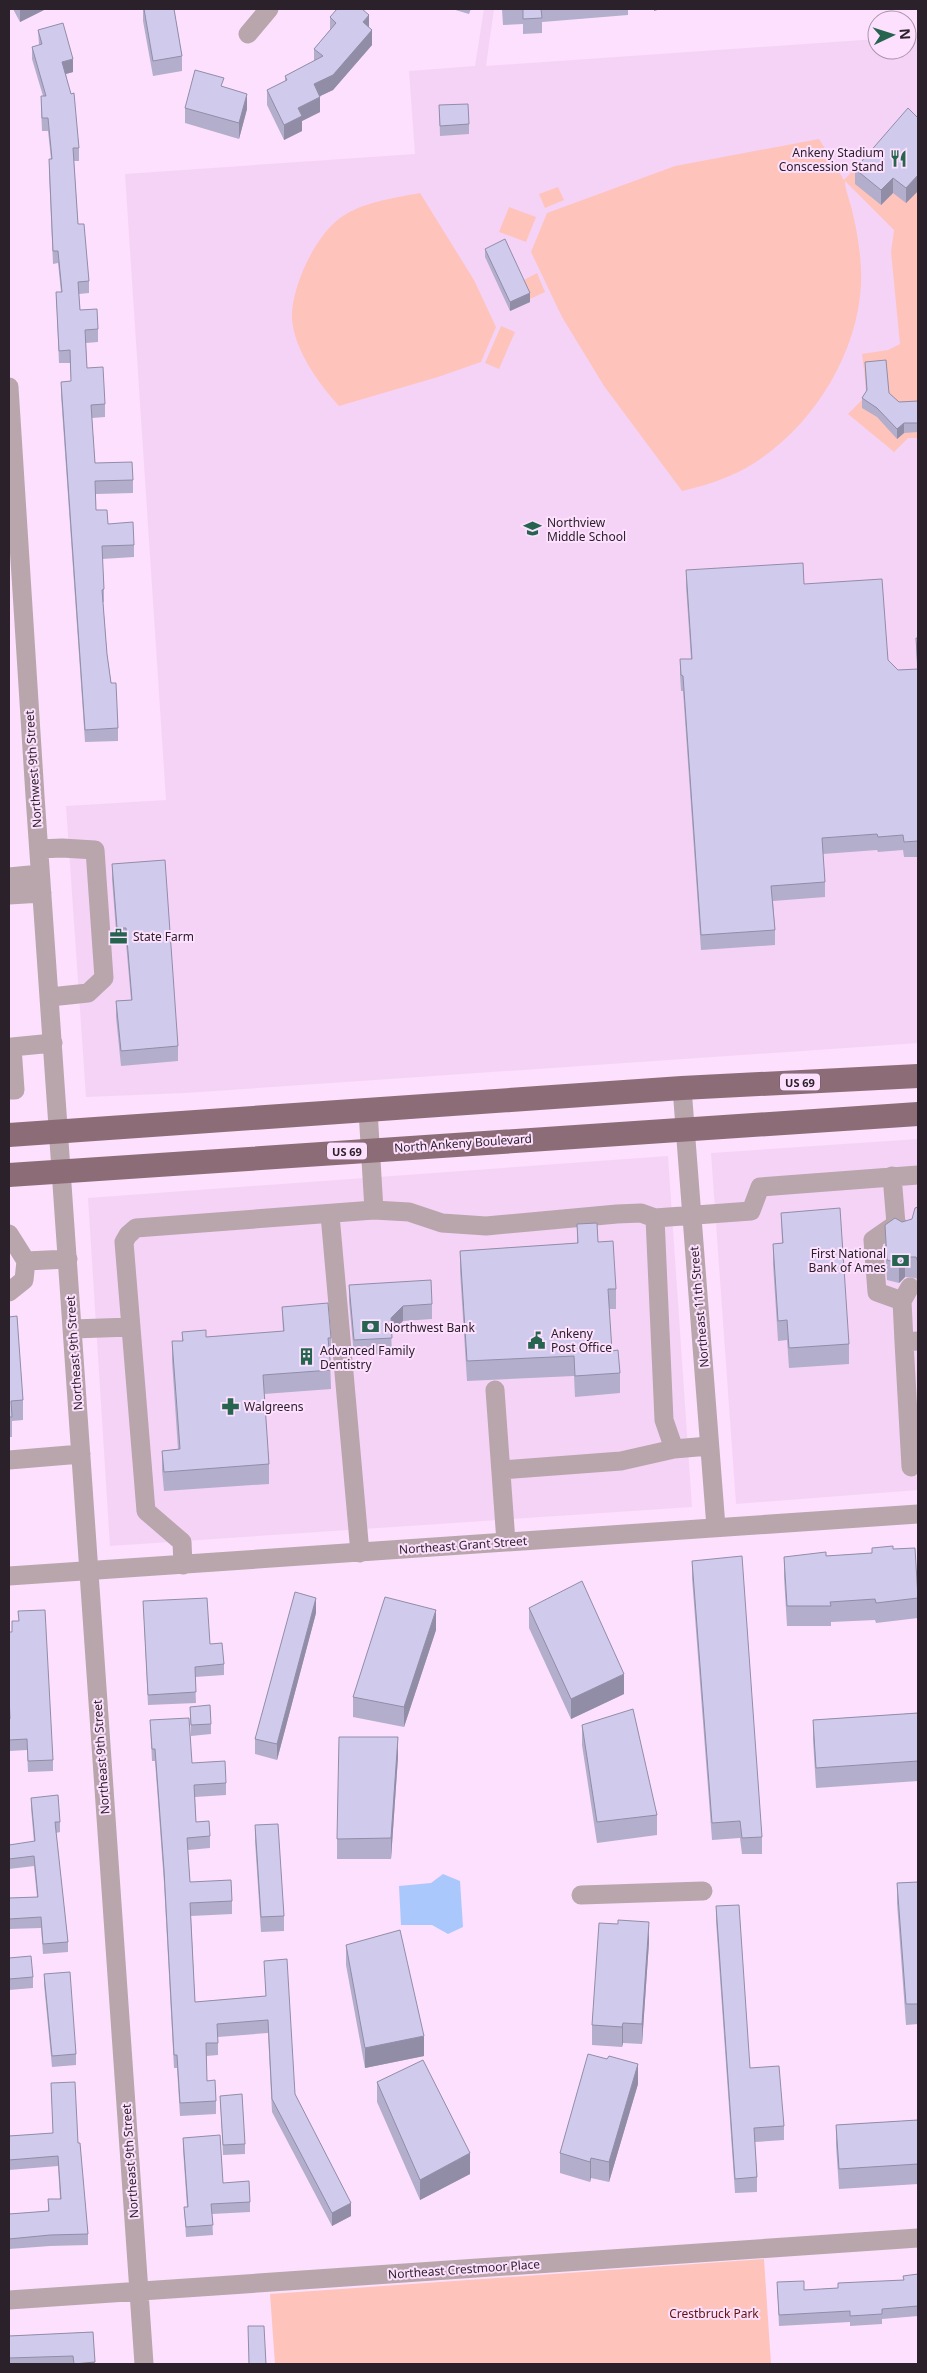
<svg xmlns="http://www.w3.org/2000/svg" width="927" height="2373" viewBox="0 0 927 2373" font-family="'Noto Sans',sans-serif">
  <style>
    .built { fill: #f5d3f6 }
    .green { fill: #fec4bc }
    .water { fill: #abc8fc }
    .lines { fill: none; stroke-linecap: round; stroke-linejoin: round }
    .minor { stroke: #b8a6ac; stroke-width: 19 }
    .major { stroke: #8c6d77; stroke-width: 24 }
    .wall { fill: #b3aecc }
    .shaded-wall { fill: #928da6 }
    .building { fill: #d0caed; stroke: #928da6 }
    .labels { text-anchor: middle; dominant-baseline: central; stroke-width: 4; stroke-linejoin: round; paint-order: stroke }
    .shield { fill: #fde0fd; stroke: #6a5a6a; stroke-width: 1 }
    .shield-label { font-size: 11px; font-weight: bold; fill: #2b212b }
    .poi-label { font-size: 12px; fill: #2b212b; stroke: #fde0fd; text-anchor: start }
    .street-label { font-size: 12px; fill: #2b212b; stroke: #fde0fd }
    .park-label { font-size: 12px; fill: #60120e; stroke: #fde0fd }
  </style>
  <rect width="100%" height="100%" fill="#fde0fd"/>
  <!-- built -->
  <path class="built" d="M484,9H494L486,66L877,39V50H907V37L918,36V1043L185,1093L86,1097L66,806L166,800L125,174L415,154L409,71L475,66Z
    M918,1139V1490L736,1504L711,1153Z
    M668,1156L692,1507L110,1546L88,1198Z"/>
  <!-- green -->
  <path class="green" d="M918,116V438H908L894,452L848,414L867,395L862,354L888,350L900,344L891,252L894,230L845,181C845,190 850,201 852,210C858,235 862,260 861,285C857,358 809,432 746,468C726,479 704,486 682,491L604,386L562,317L531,252L547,213L675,166L819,139L844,180L905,117Z
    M558,187L564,200L545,208L539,194Z
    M420,193L474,280L496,327L481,362L438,377L339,406C319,384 295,351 292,320C290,289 315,236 340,218C362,202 394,198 420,193Z
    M509,207L536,217L526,242L499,232Z
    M537,273L545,292L530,299L522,281Z
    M501,326L515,332L499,369L485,363Z
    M764,2259L771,2364H275L270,2294Z"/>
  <!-- water -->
  <path class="water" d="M443,1874L460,1881L463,1927L448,1934L432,1925H401L399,1886L431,1883Z"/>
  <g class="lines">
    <!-- minor -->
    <path class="minor" d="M248,34L269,9
      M9,387L35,796L144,2364
      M39,849L62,848L95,850L104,978L88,993L50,997
      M9,877L40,874
      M9,895L42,893
      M682,1088L716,1527
      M9,1090H15L12,1047L53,1043
      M892,1176L896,1224L904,1231
      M374,1210L409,1212L442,1223L486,1226L617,1214L641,1213L655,1218L751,1211L760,1187L918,1175
      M330,1215L360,1553
      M655,1218L664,1420L674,1449
      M896,1224L873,1240L877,1292L902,1301
      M9,1234L26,1261L68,1259
      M9,1292L24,1280L26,1261
      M73,1329L131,1327
      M904,1342L902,1301L910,1287
      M495,1390L506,1542
      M9,1460L81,1454
      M911,1467L904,1342L918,1341
      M501,1470L621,1461L674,1449L709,1446
      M183,1565L182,1542L146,1511L124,1242L128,1235L136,1228L374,1210L368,1110
      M9,1576L918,1514
      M581,1895L703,1891
      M9,2300L918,2238"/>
    <!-- major -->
    <path class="major" d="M9,1135L682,1088L918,1076
      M9,1175L918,1114"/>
  </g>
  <!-- wall -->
  <path class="wall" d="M13,9H46L20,22Z
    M143,9H174L182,56V71L153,76L143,21Z
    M452,9H471L469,14Z
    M502,9H628V15L542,22V33L523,34V24L503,25Z
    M330,17L369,27L372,45L333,90L320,96V112L302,121V131L284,140L267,105V90L285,81V76L314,61V49L330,30Z
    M38,30L73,72L66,74L79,148V161H74L78,224L89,281V293L79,294L80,310L98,329V342L86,343L87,368L105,404V417L92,418L95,463L133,480V493L96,494V510L108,524L134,545V557L102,559L104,589V602H103L107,654L118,728V741L85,742L61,395V382L71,381L70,363H59L56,292H61L58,263L53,264L49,172V159H51L48,131H42L41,109V96H43L32,59V47L39,45Z
    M224,87L247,109L239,139L185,123V108Z
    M439,105L469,124V134L440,136Z
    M918,118V191L906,203L893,193L881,205L855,184V169Z
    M485,249L530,302L510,311L485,257Z
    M865,362L889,393L899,402L918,401V432L904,433L897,439L877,417L862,408V398L866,392Z
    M686,570L804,584L898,670L917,669L916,638H918V857H904L903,850L878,852L877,850L823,854L825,882V897L773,901L775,930V945L701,950L683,691H681L680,675V659H691L686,586Z
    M112,864L178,1046V1061L121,1066L116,1017V1001L131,1000L126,943L117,944L112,879Z
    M918,1207V1282L916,1278L905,1277L899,1283L887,1280L885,1246V1225L902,1222L912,1219Z
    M781,1213L849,1344V1364L789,1368L787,1340L778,1341L773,1264V1244L782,1243Z
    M577,1224L598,1242L616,1289V1309H609L612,1351L620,1373V1393L575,1397L574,1376L467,1381L460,1271V1251L577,1243Z
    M349,1285L432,1304V1319L403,1321L391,1332L392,1353L354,1356L349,1301Z
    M282,1307L331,1338V1357H330L331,1389L264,1394L269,1464V1484L164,1491L162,1470V1451L178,1449L172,1361V1341H182V1332L206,1337L283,1332Z
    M9,1317L23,1400V1420L12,1421V1437H9Z
    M893,1549L918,1597V1618L876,1623L875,1620L831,1622V1626H787L784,1577V1557L826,1556L872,1553Z
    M692,1561L762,1837V1854H742L740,1838L712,1840L692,1578Z
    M143,1601L210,1644L224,1664V1675L195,1677L196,1703L148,1705Z
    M529,1608L624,1694L571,1719L529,1628Z
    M316,1613L277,1760L255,1754V1739Z
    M436,1630L404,1727L353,1717V1697Z
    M9,1632L53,1760V1771L28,1772L27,1750L9,1751Z
    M190,1707L211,1724V1734L191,1736Z
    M918,1713V1781L816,1788L813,1740V1720Z
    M150,1720L192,1763L226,1783V1795L195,1797L196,1822L210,1836V1848L188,1850L190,1882L232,1901V1914L191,1916L195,2002L266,1996L264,1961L295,2094L351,2216L332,2226L272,2112L268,2033L218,2037V2055L206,2056L207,2081L216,2101V2114L180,2116L177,2068H174L164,1883L155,1761H152Z
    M582,1725L657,1815V1835L597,1843L582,1745Z
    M398,1757L391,1859H337V1839Z
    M31,1798L60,1822V1832L56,1833L68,1942V1952L43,1954L41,1928L9,1929V1898L37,1897L34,1866L9,1869V1845L34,1842L31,1808Z
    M255,1825L284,1916V1931L261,1932L255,1841Z
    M918,1882V2024L906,2025L897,1903V1883Z
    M716,1906L750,2068L784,2126V2140L755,2142L757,2177V2192L735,2193L716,1921Z
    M649,1942L642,2044L623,2043L622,2047L592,2045V2025Z
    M346,1945L424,2056L365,2068L346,1965Z
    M9,1958L33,1977V1988L9,1990Z
    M44,1974L76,2054V2065L52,2067L44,1984Z
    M377,2082L470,2174L420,2200L377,2102Z
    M51,2083L78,2143L88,2234V2245L50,2246L9,2249V2214L48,2211V2199H60L58,2166L9,2170V2136L53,2133Z
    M638,2084L609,2182L591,2178L590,2182L560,2173V2153Z
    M220,2096L245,2144V2154L223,2155Z
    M918,2120V2184L839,2189L836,2145V2125Z
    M183,2138L223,2183L250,2202V2212L212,2214L213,2235L186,2237L184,2207H187L183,2149Z
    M918,2274V2316L882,2319V2324L850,2326V2322L779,2326L777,2282L804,2290L838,2288L903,2280Z
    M93,2332L95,2364H9V2336Z"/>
  <!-- shaded-wall -->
  <path class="shaded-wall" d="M20,9H46L20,22Z
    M654,9H661L654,11Z
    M369,15V30L363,22Z
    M372,30V45L333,90L314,99V84Z
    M73,59V72L62,75V62Z
    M247,94V109L239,139V123Z
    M320,97V112L302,121V131L284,140V125L298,108Z
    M918,175V191L906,203V188Z
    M893,178V193L881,205V190Z
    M530,293V302L510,311V302Z
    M904,423V433L897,439V429Z
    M905,1257V1277L899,1283V1263Z
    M403,1306V1321L391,1333V1318Z
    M316,1598V1613L277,1760V1744Z
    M436,1610V1630L404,1727V1707Z
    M624,1674V1694L571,1719V1699Z
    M398,1737V1757L391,1859V1838Z
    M649,1922V1942L642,2044V2024Z
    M623,2023V2043L622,2047V2027Z
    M424,2036V2056L365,2068V2048Z
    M638,2064V2084L609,2182V2162Z
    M470,2153V2174L420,2200V2180Z
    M591,2158V2178L590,2182V2162Z
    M351,2203V2216L332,2226V2213Z"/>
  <!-- building -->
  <path class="building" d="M144,9H174L182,56L153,61Z
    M337,9H362L369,15L363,22L372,30L333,75L314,84L320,97L298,108L302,116L284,125L267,90L287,80L285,76L323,56L314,49L336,23L330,17Z
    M523,9H541L542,18L523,19Z
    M63,23L73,59L62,62L71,94L74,93L79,148H73L78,224H84L89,281L78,282L80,310L97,309L98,329L85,330L87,368L103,367L105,404L91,405L95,463L132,462L133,480L95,481L96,510H107L108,524L133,522L134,545L102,546L104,589L102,590L107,654L111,683H116L118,728L85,730L61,382L71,381L70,350L59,351L56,292H62L58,251H53L49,159H52L48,118H42L41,96H46L32,47L42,44L38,30Z
    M195,70L224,78L221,86L247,94L239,123L185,108Z
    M468,104L469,124L440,126L439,105Z
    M908,108L918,118V175L906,188L893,178L881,190L855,169Z
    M505,239L530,293L510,302L485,249Z
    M886,360L889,393L899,402L918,401V423H904L897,429L877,408L862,398L867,390L865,362Z
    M803,563L804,584L882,579L888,660L898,670L918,669L916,638H918V841L904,842L903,835L878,837L877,834L822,838L825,882L771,886L775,930L701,935L683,676L681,675L680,659H692L686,570Z
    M165,860L178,1046L121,1051L116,1001L132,1000L126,928H117L112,864Z
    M918,1207V1262L916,1257H905L899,1263L887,1260L885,1225L895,1218L902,1222L912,1219L915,1208Z
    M840,1208L849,1344L789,1348L787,1320L778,1321L773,1244L783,1243L781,1213Z
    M597,1223L598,1242L613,1241L616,1289H608L612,1351L618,1350L620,1373L575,1376L574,1356L467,1361L460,1251L578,1243L577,1224Z
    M431,1280L432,1304L403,1306L391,1318L392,1338L354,1340L349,1285Z
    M328,1303L331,1338H328L331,1370L263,1375L269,1464L164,1472L162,1451L180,1449L172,1341H183L182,1332L206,1330V1337L284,1331L282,1307Z
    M17,1316L23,1400L11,1401L12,1417H9V1317Z
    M893,1546V1549L915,1548L918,1598L876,1603L875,1599L830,1602L831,1606H787L784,1557L826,1552V1556L872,1553V1548Z
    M742,1556L762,1837L742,1838L740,1821L712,1823L692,1561Z
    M582,1581L624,1674L571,1699L529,1608Z
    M295,1592L316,1598L277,1744L255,1739Z
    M385,1597L436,1610L404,1707L353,1697Z
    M207,1598L210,1644L222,1643L224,1664L195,1667L196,1692L148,1695L143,1601Z
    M45,1610L53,1760L28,1761L27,1739L9,1740V1719H10L9,1695V1632H12V1621H19L18,1611Z
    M210,1705L211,1724L191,1725L190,1707Z
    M633,1709L657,1815L597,1822L582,1725Z
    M918,1713V1761L816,1768L813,1720Z
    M189,1718L192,1763L225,1761L226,1783L194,1785L196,1822L209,1821L210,1836L187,1838L190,1882L231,1880L232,1901L190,1903L195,2002L266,1996L264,1961L287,1959L295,2094L351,2203L332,2213L272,2099L268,2020L217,2024L218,2043H206L207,2081L215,2080L216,2101L180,2103L177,2055H174L164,1870L155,1749H152L150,1720Z
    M339,1737H398L391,1838L337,1839Z
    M58,1795L60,1822H55L68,1942L43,1944L41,1917L9,1919V1898L38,1897L34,1856L9,1859V1845L35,1841L31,1798Z
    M278,1824L284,1916L261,1917L255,1825Z
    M918,1882V2004H906L897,1883Z
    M739,1905L750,2068L779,2066L784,2126L754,2128L757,2177L735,2179L716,1906Z
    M618,1920L649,1922L642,2024L623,2023L622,2027L592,2025L599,1923L618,1924Z
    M400,1930L424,2036L365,2048L346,1945Z
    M31,1956L33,1977L9,1979V1958Z
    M70,1972L76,2054L52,2056L44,1974Z
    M588,2054L607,2059L609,2056L638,2064L609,2162L591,2158L590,2162L560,2153Z
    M423,2060L470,2153L420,2180L377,2082Z
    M75,2082L78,2143H80L88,2234L50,2235L9,2239V2214L49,2211L48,2199H61L58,2156L9,2160V2136L53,2133L51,2083Z
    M242,2094L245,2144L223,2145L220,2096Z
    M918,2120V2164L839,2169L836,2125Z
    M220,2135L223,2183L249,2181L250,2202L211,2204L213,2225L186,2227L184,2207H188L183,2138Z
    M918,2274V2306L882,2309V2314L850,2316V2311L779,2315L777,2282L804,2281V2290L838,2288V2283L904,2280L903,2276Z
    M248,2326H264L266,2364H249Z
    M93,2332L95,2362L74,2364L73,2356L9,2358V2336Z"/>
  <!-- icons -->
  <defs>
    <symbol id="restaurant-bare" viewBox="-9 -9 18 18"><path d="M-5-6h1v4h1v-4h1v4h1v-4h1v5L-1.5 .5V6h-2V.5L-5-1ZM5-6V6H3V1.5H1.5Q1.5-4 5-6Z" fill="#27644f" stroke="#fde0fd" stroke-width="2.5" paint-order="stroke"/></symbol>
    <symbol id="school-bare" viewBox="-9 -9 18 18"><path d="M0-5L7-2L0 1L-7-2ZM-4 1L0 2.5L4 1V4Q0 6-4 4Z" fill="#27644f" stroke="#fde0fd" stroke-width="2.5" paint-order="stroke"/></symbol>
    <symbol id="office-bare" viewBox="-9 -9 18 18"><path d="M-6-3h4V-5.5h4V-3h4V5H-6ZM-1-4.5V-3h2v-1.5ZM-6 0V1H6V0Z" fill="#27644f" stroke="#fde0fd" stroke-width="2.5" paint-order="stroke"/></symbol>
    <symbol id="bank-bare" viewBox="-9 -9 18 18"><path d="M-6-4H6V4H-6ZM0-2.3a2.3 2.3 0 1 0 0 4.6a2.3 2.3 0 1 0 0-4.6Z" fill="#27644f" stroke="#fde0fd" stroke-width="2.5" paint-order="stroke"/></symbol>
    <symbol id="civic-bare" viewBox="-9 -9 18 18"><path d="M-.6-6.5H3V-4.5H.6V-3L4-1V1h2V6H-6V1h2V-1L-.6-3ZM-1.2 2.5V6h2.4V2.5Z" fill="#27644f" stroke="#fde0fd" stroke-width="2.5" paint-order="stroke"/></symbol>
    <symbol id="building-bare" viewBox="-9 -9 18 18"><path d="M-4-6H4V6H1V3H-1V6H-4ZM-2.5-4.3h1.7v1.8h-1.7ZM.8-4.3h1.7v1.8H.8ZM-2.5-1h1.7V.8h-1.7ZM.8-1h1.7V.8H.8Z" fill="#27644f" stroke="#fde0fd" stroke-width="2.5" paint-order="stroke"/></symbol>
    <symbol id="pharmacy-bare" viewBox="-9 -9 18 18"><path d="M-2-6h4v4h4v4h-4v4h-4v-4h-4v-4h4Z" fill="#27644f" stroke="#fde0fd" stroke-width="2.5" paint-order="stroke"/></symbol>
  </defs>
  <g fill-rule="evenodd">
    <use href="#restaurant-bare" x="886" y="146" width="25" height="25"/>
    <use href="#school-bare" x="520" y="516" width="25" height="25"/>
    <use href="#office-bare" x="106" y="924" width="25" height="25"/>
    <use href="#bank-bare" x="888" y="1248" width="25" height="25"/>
    <use href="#bank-bare" x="358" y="1314" width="25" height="25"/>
    <use href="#civic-bare" x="524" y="1328" width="25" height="25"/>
    <use href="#building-bare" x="294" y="1344" width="25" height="25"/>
    <use href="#pharmacy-bare" x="218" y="1394" width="25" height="25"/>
  </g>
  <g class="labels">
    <!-- shield labels -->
    <g class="shield">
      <rect x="780" y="1073.5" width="40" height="17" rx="4"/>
      <rect x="327" y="1142.5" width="40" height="17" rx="4"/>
    </g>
    <g class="shield-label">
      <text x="800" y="1082">US 69</text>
      <text x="347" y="1151">US 69</text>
    </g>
    <!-- poi labels -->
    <g class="poi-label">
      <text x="884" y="152" text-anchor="end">Ankeny Stadium<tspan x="884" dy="14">Conscession Stand</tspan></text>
      <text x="547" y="522">Northview<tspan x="547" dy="14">Middle School</tspan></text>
      <text x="133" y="936">State Farm</text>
      <text x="886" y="1253" text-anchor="end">First National<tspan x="886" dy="14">Bank of Ames</tspan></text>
      <text x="384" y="1327">Northwest Bank</text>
      <text x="551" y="1333">Ankeny<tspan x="551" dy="14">Post Office</tspan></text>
      <text x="320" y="1350">Advanced Family<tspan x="320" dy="14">Dentistry</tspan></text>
      <text x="244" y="1406">Walgreens</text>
    </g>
    <!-- street labels -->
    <g class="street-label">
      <text transform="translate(33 769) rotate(-94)">Northwest 9th Street</text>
      <text transform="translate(463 1143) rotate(-4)">North Ankeny Boulevard</text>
      <text transform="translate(699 1307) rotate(-95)">Northeast 11th Street</text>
      <text transform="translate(74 1353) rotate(-94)">Northeast 9th Street</text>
      <text transform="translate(463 1545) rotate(-4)">Northeast Grant Street</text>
      <text transform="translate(101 1757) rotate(-94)">Northeast 9th Street</text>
      <text transform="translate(130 2161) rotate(-94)">Northeast 9th Street</text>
      <text transform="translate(464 2269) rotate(-4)">Northeast Crestmoor Place</text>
    </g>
    <!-- park labels -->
    <g class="park-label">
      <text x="714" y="2313">Crestbruck Park</text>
    </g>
  </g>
  <!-- border -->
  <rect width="927" height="2373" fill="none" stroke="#2b212b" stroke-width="20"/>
  <!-- north arrow -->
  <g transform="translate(892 35) rotate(86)"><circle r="24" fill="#fde0fd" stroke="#a994a9"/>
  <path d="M0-4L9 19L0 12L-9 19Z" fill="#27644f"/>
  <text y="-8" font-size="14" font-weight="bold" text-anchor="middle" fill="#2b212b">N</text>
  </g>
</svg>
